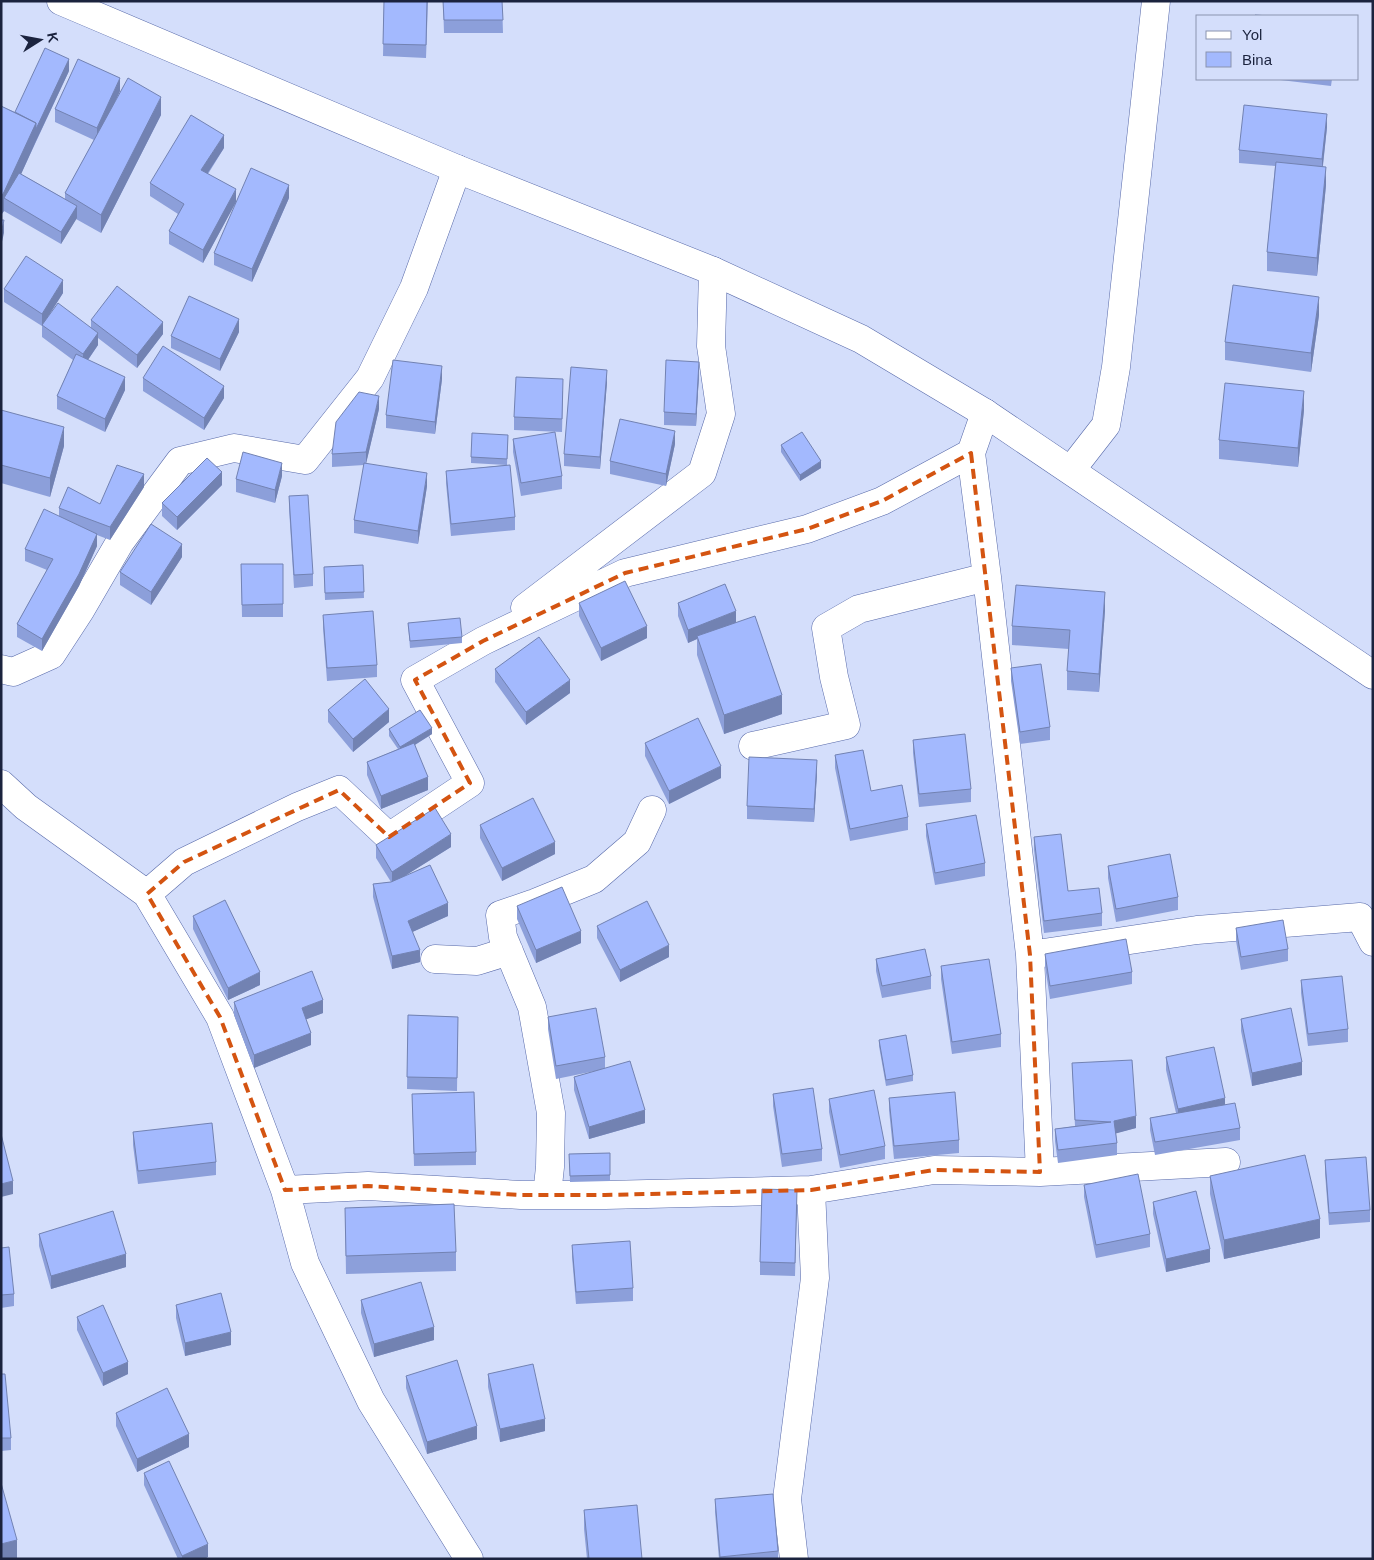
<svg xmlns="http://www.w3.org/2000/svg" width="1374" height="1560" viewBox="0 0 1374 1560" font-family="Helvetica,sans-serif">
  <style>
    .lines { fill: none; stroke-linecap: round; stroke-linejoin: round }
    .minor-casing { stroke: #5769a9; stroke-width: 29 }
    .major-casing { stroke: #5769a9; stroke-width: 29 }
    .minor { stroke: #fff; stroke-width: 28 }
    .major { stroke: #fff; stroke-width: 28 }
    .wall { fill: #8c9fda }
    .shaded-wall { fill: #7282b2 }
    .building { fill: #a3b9fe; stroke: #7282b2 }
    .marked { fill: none; stroke: #d45411; stroke-width: 4; stroke-dasharray: 10 6; stroke-linejoin: round }
  </style>
  <rect width="100%" height="100%" fill="#d4defb"/>
  <g class="lines">
    <defs>
      <path id="minor" d="M985,413L971,453L987,577L1030,955L1040,1172
        M1071,470L1106,425L1116,367L1156,1
        M525,608L702,473L721,414L711,346L713,271
        M1,669L13,672L51,655L81,609L120,542L180,461L234,448L305,460L370,378L414,288L457,169
        M753,746L846,725L834,677L826,628L859,609L987,577
        M1,784L26,807L147,894L220,1017L285,1190L305,1263L371,1401L469,1559
        M147,894L184,862L297,807L339,790L389,837L470,783L415,680L483,641L625,573L807,529L882,501L971,453
        M1030,955L1197,930L1360,917L1373,942
        M435,959L477,961L509,951
        M285,1190L368,1186L521,1195H605L811,1190L934,1170L1040,1172L1226,1162
        M547,1195L550,1167L551,1113L532,1007L503,937L500,915L535,903L594,879L637,842L652,810
        M794,1559L787,1499L815,1278L811,1190"/>
      <path id="major" d="M61,1L457,169L713,271L861,339L985,413L1373,675"/>
    </defs>
    <!-- minor casing -->
    <use href="#minor" class="minor-casing"/>
    <!-- major casing -->
    <use href="#major" class="major-casing"/>
    <!-- minor -->
    <use href="#minor" class="minor"/>
    <!-- major -->
    <use href="#major" class="major"/>
  </g>
  <!-- wall -->
  <path class="wall" d="M384,1H428L426,58L383,56Z
    M443,1H502L503,33H444Z
    M69,71L21,174L65,199V193L94,140L55,122V109L120,91L115,102L161,115L101,233L76,219L61,244L4,211L1,215V106L15,112Z
    M1272,79H1332L1331,86Z
    M1327,127L1323,166L1326,185L1317,276L1267,271V252L1275,166L1239,163V150Z
    M224,148L208,174L236,202L203,263L169,244V231L178,214L150,196V183Z
    M289,198L252,282L214,265V253Z
    M4,289L63,293L46,320L91,328V320L163,334L137,368L98,338V345L88,360L125,390L105,432L57,409V396L73,360L42,337V325V326L4,302Z
    M1319,315L1311,372L1225,360V342Z
    M239,332L220,371L171,348V336Z
    M699,374L696,426L664,425V412Z
    M143,378L224,398L204,430L143,391Z
    M442,379L435,434L386,428V415Z
    M607,382L600,469L564,466V454Z
    M563,391L562,432L514,430V417Z
    M379,409L366,463L427,486L418,544L354,533V520L364,465L332,467V454Z
    M1,410L64,446L50,497L1,483Z
    M1304,410L1298,467L1219,459V440Z
    M508,435L507,465L515,517V530L451,536L446,483V471L506,465L471,463V457Z
    M513,439L562,476V489L521,496L513,452Z
    M675,444L666,486L610,474V461Z
    M781,445L821,468L800,481L781,452Z
    M282,476L275,503L236,492V479Z
    M222,485L177,530L162,516V503Z
    M144,487L110,540L97,535V546L79,586L42,651L17,637V624L47,570L25,561V549L59,516V508L100,504Z
    M289,496L313,574V586L294,588L289,508Z
    M182,557L151,605L120,585V572Z
    M241,564H283V617H242Z
    M363,565L364,598L325,600L324,567Z
    M579,603L647,638L601,661L579,616Z
    M678,603L736,623L782,714L724,734L697,655V639L688,643L678,616Z
    M1105,610L1099,692L1067,690V671L1069,649L1012,645V626Z
    M323,615L377,665V677L327,681L323,628Z
    M408,623L462,637V643L410,648Z
    M1011,668L1050,727V740L1020,744L1011,681Z
    M495,669L570,693L526,725L495,682Z
    M328,710L389,722L353,752L328,722Z
    M389,729L432,734L415,745L428,790L381,809L367,775V762L398,749L389,736Z
    M913,740L971,789V802L919,807L913,753Z
    M645,743L721,778L669,804L645,756Z
    M835,755L871,791L908,817V830L850,841L835,768Z
    M817,773L814,822L747,819V806Z
    M926,824L985,863V876L935,885L926,836Z
    M480,825L555,854L502,881L480,838Z
    M1034,837L1068,891L1102,913V926L1044,933L1034,850Z
    M376,845L451,847L406,875L448,916L412,932L420,962L392,969L373,897V884L391,882L376,858Z
    M1108,866L1178,897V910L1116,922L1108,878Z
    M517,906L581,943L536,963L517,919Z
    M193,916L260,985L228,1000L193,929Z
    M597,926L669,957L620,982L597,938Z
    M1236,928L1288,949V961L1241,970L1236,941Z
    M1045,954L1132,972V984L1050,999L1045,966Z
    M876,959L931,976V989L882,998L876,971Z
    M941,966L1001,1034V1047L952,1054L941,979Z
    M1301,980L1348,1029V1042L1308,1046L1301,993Z
    M234,1002L323,1013L306,1019L311,1045L254,1068L234,1015Z
    M408,1015L458,1017L457,1091L407,1089Z
    M548,1017L605,1057V1069L645,1123L589,1139L574,1090V1077L595,1071L556,1079L548,1029Z
    M1241,1019L1302,1075L1252,1086L1241,1031Z
    M879,1040L913,1075V1081L886,1086L879,1046Z
    M1166,1057L1225,1104L1240,1128V1140L1155,1155L1150,1130V1118L1176,1113L1166,1070Z
    M1072,1063L1136,1128L1116,1133L1117,1143V1155L1058,1163L1055,1141V1129L1075,1126Z
    M412,1094L476,1152V1165L414,1166Z
    M773,1094L822,1149V1161L782,1167L773,1106Z
    M889,1098L959,1140V1153L894,1159L889,1110Z
    M829,1099L885,1146V1159L840,1168L829,1112Z
    M133,1132L216,1162V1175L138,1184L133,1145Z
    M610,1153V1181L570,1182L569,1154Z
    M1325,1160L1370,1210V1222L1329,1225L1325,1173Z
    M1210,1176L1320,1238L1224,1259L1210,1194Z
    M1084,1185L1150,1234V1247L1096,1258L1084,1197Z
    M1153,1202L1210,1262L1166,1272L1153,1214Z
    M797,1203L795,1276L760,1275V1262Z
    M345,1208L456,1252V1271L346,1274Z
    M39,1234L126,1267L51,1289L39,1246Z
    M572,1245L633,1288V1301L576,1304L572,1257Z
    M1,1248L14,1294V1306L1,1308Z
    M361,1300L434,1340L374,1357L361,1313Z
    M176,1305L231,1345L185,1356L176,1318Z
    M77,1317L128,1374L103,1386L77,1330Z
    M1,1374L11,1438V1450L1,1451Z
    M488,1374L545,1431L500,1442L488,1387Z
    M406,1376L477,1439L427,1454L406,1388Z
    M116,1413L189,1447L137,1472L116,1426Z
    M144,1473L208,1557L204,1559H178L144,1485Z
    M715,1499L778,1551V1559H719L715,1512Z
    M584,1510L642,1559H587L584,1529Z"/>
  <!-- shaded-wall -->
  <path class="shaded-wall" d="M69,59V71L36,141L9,201L4,198V211L1,215V197L36,123Z
    M120,78V91L97,141V128Z
    M161,97V115L101,233V215Z
    M1327,114V127L1322,172V159Z
    M224,135V148L201,183V170Z
    M1326,167V185L1317,276V258Z
    M289,185V198L252,282V269Z
    M236,189V202L203,263V250Z
    M77,206V218L61,244V232Z
    M4,220V233L1,246V234Z
    M63,280V293L42,326V314Z
    M1319,297V315L1311,372V353Z
    M239,319V332L220,371V359Z
    M163,322V334L137,368V355Z
    M98,333V345L83,367V354Z
    M699,362V374L696,426V414Z
    M442,366V379L435,434V422Z
    M607,370V382L600,469V457Z
    M125,377V390L105,432V419Z
    M224,386V398L204,430V418Z
    M1304,391V410L1298,467V448Z
    M379,396V409L366,464V452Z
    M64,427V446L50,497V478Z
    M675,431V444L666,486V474Z
    M821,461V468L800,481V475Z
    M282,463V476L275,503V490Z
    M222,472V485L177,530V517Z
    M427,473V486L418,544V531Z
    M144,474V487L110,540V527Z
    M97,534V546L79,586L42,651V639Z
    M182,544V557L151,605V592Z
    M1105,592V610L1099,692V674Z
    M736,611V623L697,636V639L688,643V630Z
    M647,626V638L601,661V648Z
    M570,680V693L526,725V712Z
    M782,695V714L724,734V715Z
    M389,709V722L353,752V739Z
    M432,728V734L400,754V747Z
    M817,760V773L814,822V809Z
    M721,766V778L669,804V791Z
    M428,777V790L381,809V796Z
    M451,834V847L392,884V872Z
    M555,842V854L502,881V868Z
    M448,903V916L408,934V921Z
    M581,931V943L536,963V950Z
    M669,945V957L620,982V970Z
    M420,950V962L392,969V956Z
    M260,972V985L228,1000V988Z
    M323,1000V1013L302,1021V1008Z
    M311,1033V1045L254,1068V1055Z
    M1302,1062V1075L1252,1086V1073Z
    M1225,1098V1111L1178,1121V1109Z
    M645,1110V1123L589,1139V1127Z
    M1136,1116V1128L1114,1134V1121Z
    M13,1181V1194L1,1197V1184Z
    M1320,1219V1238L1224,1259V1240Z
    M1210,1249V1262L1166,1272V1259Z
    M126,1254V1267L51,1289V1276Z
    M434,1327V1340L374,1357V1344Z
    M231,1332V1345L185,1356V1343Z
    M128,1362V1374L103,1386V1373Z
    M545,1419V1431L500,1442V1429Z
    M477,1426V1439L427,1454V1442Z
    M189,1434V1447L137,1472V1459Z
    M17,1540V1558L1,1559V1544Z
    M208,1544V1557L204,1559H182V1556Z"/>
  <!-- building -->
  <path class="building" d="M384,1H427L426,45L383,44Z
    M443,1H502L503,20H444Z
    M1255,15L1269,16H1255Z
    M45,48L69,59L36,129V123L15,112Z
    M78,59L120,78L97,128L55,109Z
    M128,78L161,97L101,215L65,193Z
    M1244,105L1327,114L1322,159L1239,150Z
    M1,106L36,123L4,192L1,197Z
    M191,115L224,135L201,170L236,189L203,250L169,231L184,204L150,183Z
    M1276,162L1326,167L1317,258L1267,252Z
    M251,168L289,185L252,269L214,253Z
    M19,173L77,206L61,232L4,198Z
    M1,220H4L1,234Z
    M26,256L63,280L42,314L4,289Z
    M1233,285L1319,297L1311,353L1225,342Z
    M117,286L163,322L137,355L91,320Z
    M189,296L239,319L220,359L171,336Z
    M58,303L98,333L83,354L42,325Z
    M163,346L224,386L204,418L143,378Z
    M76,354L125,377L105,419L57,396Z
    M393,360L442,366L435,422L386,415Z
    M666,360L699,362L696,414L664,412Z
    M571,367L607,370L600,457L564,454Z
    M516,377L563,379L562,419L514,417Z
    M1225,383L1304,391L1298,448L1219,440Z
    M359,392L379,396L366,452L332,454L336,422Z
    M1,410L64,427L50,478L1,465Z
    M620,419L675,431L666,474L610,461Z
    M555,432L562,476L521,483L513,439Z
    M802,432L821,461L800,475L781,445Z
    M472,433L508,435L507,459L471,457Z
    M243,452L282,463L275,490L236,479Z
    M207,458L222,472L177,517L162,503Z
    M364,463L427,473L418,531L354,520Z
    M117,465L144,474L110,527L59,508L68,487L100,504Z
    M510,465L515,517L451,524L446,471Z
    M308,495L313,574L294,575L289,496Z
    M44,509L97,534L79,574L42,639L17,624L53,559L25,549Z
    M151,524L182,544L151,592L120,572Z
    M241,564H283V604L242,605Z
    M363,565L364,592L325,593L324,567Z
    M625,581L647,626L601,648L579,603Z
    M725,584L736,611L688,630L678,603Z
    M1016,585L1105,592L1099,674L1067,671L1070,630L1012,626Z
    M373,611L377,665L327,668L323,615Z
    M755,616L782,695L724,715L697,636Z
    M460,618L462,637L410,641L408,623Z
    M539,637L570,680L526,712L495,669Z
    M1041,664L1050,727L1020,732L1011,668Z
    M365,679L389,709L353,739L328,710Z
    M420,710L432,728L400,747L389,729Z
    M698,718L721,766L669,791L645,743Z
    M965,734L971,789L919,794L913,740Z
    M414,743L428,777L381,796L367,762Z
    M863,750L871,791L902,785L908,817L850,829L835,755Z
    M749,757L817,760L814,809L747,806Z
    M533,798L555,842L502,868L480,825Z
    M435,808L451,834L392,872L376,845Z
    M976,815L985,863L935,873L926,824Z
    M1061,834L1068,891L1099,888L1102,913L1044,921L1034,837Z
    M1170,854L1178,897L1116,909L1108,866Z
    M430,865L448,903L408,921L420,950L392,956L373,884L391,882Z
    M562,887L581,931L536,950L517,906Z
    M225,900L260,972L228,988L193,916Z
    M647,901L669,945L620,970L597,926Z
    M1283,920L1288,949L1241,957L1236,928Z
    M1126,939L1132,972L1050,986L1045,954Z
    M925,949L931,976L882,986L876,959Z
    M989,959L1001,1034L952,1042L941,966Z
    M312,971L323,1000L302,1008L311,1033L254,1055L234,1002Z
    M1342,976L1348,1029L1308,1034L1301,980Z
    M596,1008L605,1057L556,1066L548,1017Z
    M1291,1008L1302,1062L1252,1073L1241,1019Z
    M408,1015L458,1017L457,1078L407,1077Z
    M906,1035L913,1075L886,1080L879,1040Z
    M1214,1047L1225,1098L1178,1109L1166,1057Z
    M1132,1060L1136,1116L1114,1121L1117,1143L1058,1150L1055,1129L1111,1122L1075,1120L1072,1063Z
    M630,1061L645,1110L589,1127L574,1077Z
    M813,1088L822,1149L782,1154L773,1094Z
    M874,1090L885,1146L840,1155L829,1099Z
    M474,1092L476,1152L414,1154L412,1094Z
    M955,1092L959,1140L894,1146L889,1098Z
    M1235,1103L1240,1128L1155,1142L1150,1118Z
    M212,1123L216,1162L138,1171L133,1132Z
    M1,1134L13,1181L1,1184Z
    M610,1153V1175L570,1176L569,1154Z
    M1305,1155L1320,1219L1224,1240L1210,1176Z
    M1366,1157L1370,1210L1329,1213L1325,1160Z
    M1138,1174L1150,1234L1096,1245L1084,1185Z
    M762,1189L797,1190L795,1263L760,1262Z
    M1196,1191L1210,1249L1166,1259L1153,1202Z
    M454,1204L456,1252L346,1256L345,1208Z
    M113,1211L126,1254L51,1276L39,1234Z
    M630,1241L633,1288L576,1292L572,1245Z
    M9,1247L14,1294L1,1295V1248Z
    M421,1282L434,1327L374,1344L361,1300Z
    M221,1293L231,1332L185,1343L176,1305Z
    M103,1305L128,1362L103,1373L77,1317Z
    M457,1360L477,1426L427,1442L406,1376Z
    M533,1364L545,1419L500,1429L488,1374Z
    M1,1374H5L11,1438H1Z
    M167,1388L189,1434L137,1459L116,1413Z
    M169,1461L208,1544L182,1556L144,1473Z
    M1,1483L17,1540L1,1544Z
    M773,1494L778,1551L720,1557L715,1499Z
    M637,1505L642,1559H589L584,1510Z"/>
  <!-- marked area -->
  <path class="marked" d="M971,453L1030,955L1040,1172L934,1170L811,1190L605,1195H521L368,1186L285,1190L220,1017L147,894L184,862L339,790L389,837L470,783L415,680L483,641L625,573L807,529L882,501Z"/>
  <!-- border -->
  <rect width="1374" height="1560" fill="none" stroke="#1b233e" stroke-width="5"/>
  <!-- legend -->
  <rect x="1196" y="15" width="162" height="65" fill="#d4defb" stroke="#8a93af"/>
  <rect x="1206" y="31" width="25" height="8" fill="#ffffff" stroke="#8a93af"/>
  <text x="1242" y="40" font-size="15" fill="#1b233e">Yol</text>
  <rect x="1206" y="52" width="25" height="15" fill="#a3b9fe" stroke="#8a93af"/>
  <text x="1242" y="65" font-size="15" fill="#1b233e">Bina</text>
  <!-- north arrow -->
  <g transform="translate(40 40) rotate(79)" stroke="#d4defb" stroke-width="4" paint-order="stroke">
  <path d="M0-4L9 19L0 12L-9 19Z" fill="#1b233e"/>
  <text y="-8" font-size="14" font-weight="bold" text-anchor="middle" fill="#1b233e">K</text>
  </g>
</svg>
